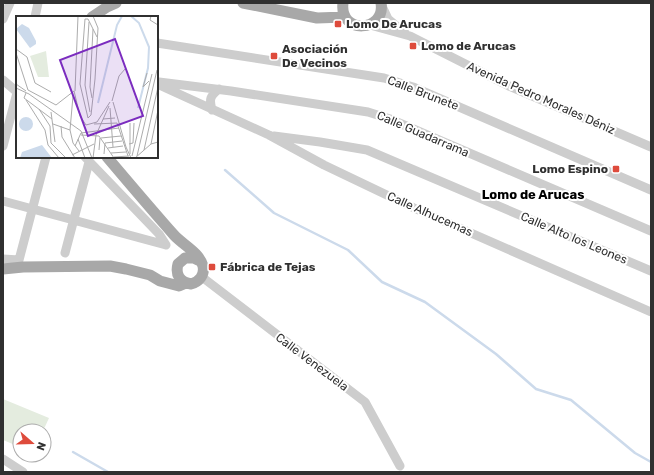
<svg xmlns="http://www.w3.org/2000/svg" width="654" height="475" viewBox="0 0 654 475" font-family="Rubik,sans-serif">
  <style>
    .green { fill: #e4ecdf }
    .lines { fill: none; stroke-linecap: round; stroke-linejoin: round }
    .stream { stroke: #ccdaeb; stroke-width: 2.5 }
    .minor { stroke: #cdcdcd; stroke-width: 9 }
    .major { stroke: #a8a8a8; stroke-width: 11 }
    .poi-dot { fill: #de4b3c; stroke: #fff; stroke-width: 1.5 }
    .labels { text-anchor: middle; dominant-baseline: central; stroke-width: 4; stroke-linejoin: round; paint-order: stroke }
    .poi-label { font-size: 12px; font-weight: bold; fill: #303030; stroke: #fff; text-anchor: start }
    .street-label { font-size: 12px; fill: #303030; stroke: #fff }
    .neighbourhood-label { font-size: 13px; font-weight: bold; fill: #000; stroke: #fff }
    .inset-river { fill: none; stroke: #ccdaeb; stroke-width: 2 }
    .inset-road { fill: none; stroke: #acacac; stroke-width: 1 }
    .view { fill: #7b2cbf; fill-opacity: 0.15; stroke: #7b2cbf; stroke-width: 2 }
    .inset-edge { fill: none; stroke: #303030; stroke-width: 2 }
  </style>
  <rect width="100%" height="100%" fill="#fff"/>
  <!-- green -->
  <path class="green" d="M3,399L49,418L43,431H20V447L3,440Z"/>
  <g class="lines">
    <!-- stream -->
    <path class="stream" d="M225,170L274,213L348,250L382,282L425,302L496,354L536,389L571,400L635,453L651,462
      M73,452L108,472"/>
    <!-- minor -->
    <path class="minor" d="M381,4L388,19L405,33
      M35,17L38,3
      M3,19L10,3
      M370,25L410,36L509,86L651,147
      M157,43L384,78L413,87L651,190
      M3,80L17,92
      M159,82L231,91L368,112L390,119L651,231
      M157,84L269,135L324,165L414,208L651,312
      M212,110C209,99 210,96 219,89
      M274,136L320,142L367,150L651,271
      M3,146L17,93
      M85,157L159,234L166,245
      M3,201L166,245
      M65,253L89,162
      M3,259L19,260L46,157
      M202,277L365,402L400,466
      M3,459L23,472"/>
    <!-- major -->
    <path class="major" d="M243,3L317,18L345,17
      M343,3C339,35 386,32 381,3
      M92,17L107,7L116,3
      M107,157C129,183 151,209 174,235C183,245 199,252 203,266C205,275 199,282 191,284C180,282 175,275 178,264L185,258H194L198,260
      M3,269L23,267L110,266L126,269L150,275L160,281L179,286L186,283"/>
  </g>
  <!-- markers -->
  <g class="poi-dot">
    <rect x="334" y="20" width="8" height="8" rx="2"/>
    <rect x="409" y="42" width="8" height="8" rx="2"/>
    <rect x="270" y="52" width="8" height="8" rx="2"/>
    <rect x="612" y="165" width="8" height="8" rx="2"/>
    <rect x="208" y="263" width="8" height="8" rx="2"/>
  </g>
  <g class="labels">
    <!-- poi labels -->
    <g class="poi-label">
      <text x="346" y="24">Lomo De Arucas</text>
      <text x="421" y="46">Lomo de Arucas</text>
      <text x="282" y="49">Asociación<tspan x="282" dy="14">De Vecinos</tspan></text>
      <text x="608" y="169" text-anchor="end">Lomo Espino</text>
      <text x="220" y="267">Fábrica de Tejas</text>
    </g>
    <!-- street labels -->
    <g class="street-label">
      <text transform="translate(423 93) rotate(21)">Calle Brunete</text>
      <text transform="translate(541 98) rotate(24)">Avenida Pedro Morales Déniz</text>
      <text transform="translate(423 134) rotate(23)">Calle Guadarrama</text>
      <text transform="translate(430 214) rotate(24)">Calle Alhucemas</text>
      <text transform="translate(574 238) rotate(23)">Calle Alto los Leones</text>
      <text transform="translate(312 362) rotate(37)">Calle Venezuela</text>
    </g>
    <!-- neighbourhood labels -->
    <g class="neighbourhood-label">
      <text x="533" y="194">Lomo de Arucas</text>
    </g>
  </g>
  <!-- overview -->
  <g transform="translate(16 16)">
    <rect width="142" height="142" fill="#fff"/>
    <path d="M30,35L33,61H22L14,40Z" fill="#e4ecdf"/>
    <path d="M6,8L13,12L20,25V28L14,32L0,13ZM3 108a7 7 0 1 1 14 0a7 7 0 1 1-14 0ZM26,129L36,142H4L6,136Z" fill="#ccdaeb"/>
    <path class="inset-river" d="M115,0L123,7L133,31L132,52L122,92M82,87L101,9L106,0"/>
    <path class="inset-road" d="M77,0L82,12L79,63L75,99L72,102L64,68L69,3H72L81,21M135,0L134,4L142,9M73,6L69,69L74,96M0,33L11,41L19,67L35,76M0,37L12,74L40,89L58,75L64,100L70,109L81,106L94,86M131,57L127,71L133,65M0,68L10,75M0,72L13,78L65,115L76,142M59,75L62,0M10,77L8,82L36,103M57,80L54,114L57,127L63,135M76,82L74,71L77,13M10,84L29,114L32,129L43,142M96,85L103,60L109,53M97,86L110,131L115,142M94,92L97,131M23,93L34,110L35,127L50,142M35,96L39,126M87,103L99,102M114,107V138M37,108L54,114M78,108L101,107L112,140M45,110L46,121L59,142M65,117L103,112M65,119L83,120L98,142M85,122L105,120M62,123L69,142M113,128L117,127L118,107M135,128L142,94M59,130L65,117M92,132L107,130M83,134L84,122M128,134L142,71M95,137L110,136M88,138L89,127L106,125M56,139L78,128M116,140L136,58M121,140L141,54M98,141L113,140M77,142L80,119L93,90M119,142L135,128L142,126"/>
    <path class="view" d="M99,23L127,100L72,120L44,44Z"/>
    <rect width="142" height="142" class="inset-edge"/>
  </g>
  <!-- border -->
  <rect width="654" height="475" fill="none" stroke="#303030" stroke-width="8"/>
  <!-- north arrow -->
  <g transform="translate(32 443) rotate(110)"><circle r="19" fill="#ffffff" stroke="#acacac"/>
  <path d="M0-3L7 15L0 10L-7 15Z" fill="#de4b3c"/>
  <text y="-6" font-size="11" font-weight="bold" text-anchor="middle" fill="#303030">N</text>
  </g>
</svg>
